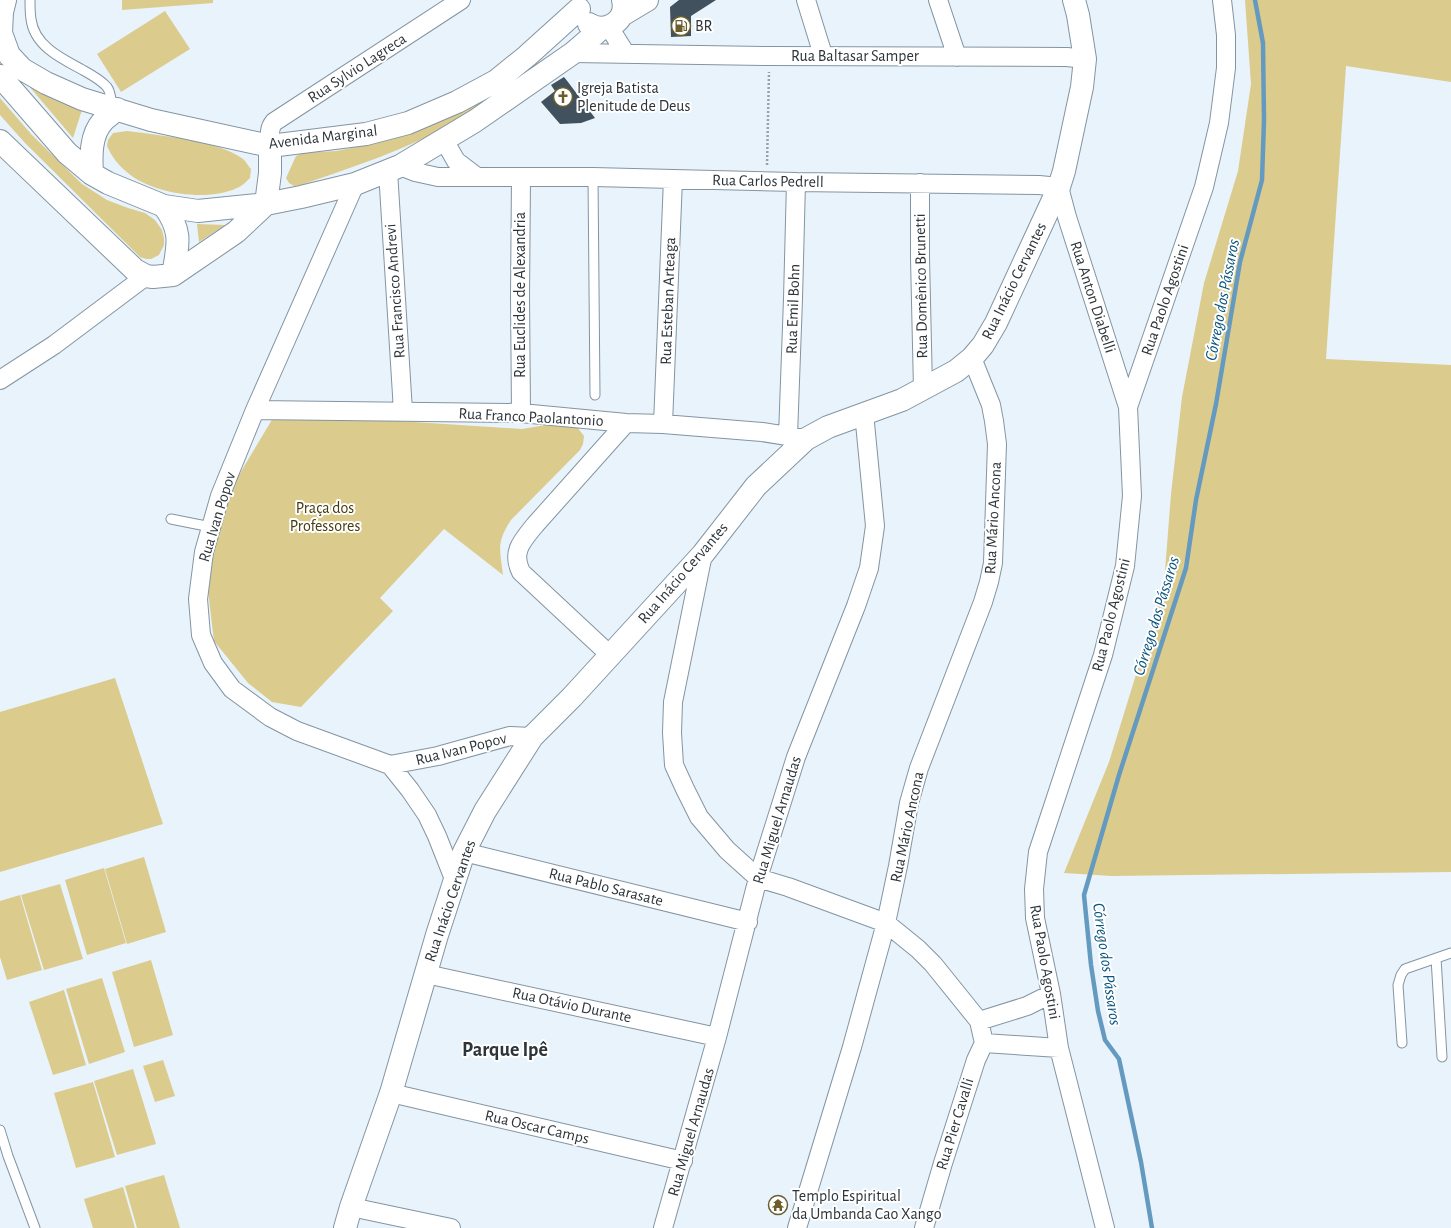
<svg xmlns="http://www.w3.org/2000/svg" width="1451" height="1228" viewBox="0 0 1451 1228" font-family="'Alegreya Sans',sans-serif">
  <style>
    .green { fill: #dbcb8d }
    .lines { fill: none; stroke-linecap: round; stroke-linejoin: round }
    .stream { stroke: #659ac0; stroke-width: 4.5 }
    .building { fill: #41515d }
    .service-casing { stroke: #8395a2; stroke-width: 11 }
    .minor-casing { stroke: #8395a2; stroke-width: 20 }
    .secondary-casing { stroke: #8395a2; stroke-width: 24 }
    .path { stroke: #97a1a8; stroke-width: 2.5; stroke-dasharray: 2 2; stroke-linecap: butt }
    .service { stroke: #fff; stroke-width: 9 }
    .minor { stroke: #fff; stroke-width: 18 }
    .secondary { stroke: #fff; stroke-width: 22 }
    .labels { text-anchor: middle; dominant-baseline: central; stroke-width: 4; stroke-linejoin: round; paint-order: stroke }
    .poi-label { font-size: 16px; fill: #2d353a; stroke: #fff; text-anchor: start }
    .street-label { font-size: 16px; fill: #2d353a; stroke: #fff }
    .park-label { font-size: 16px; fill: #463b0c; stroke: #fff }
    .water-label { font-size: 17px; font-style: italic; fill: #08557f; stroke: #fff }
    .district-label { font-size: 20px; font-weight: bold; fill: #2d353a; stroke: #fff }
  </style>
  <rect width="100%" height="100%" fill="#e8f3fc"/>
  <!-- green -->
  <path class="green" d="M122,0H213V3L122,10Z
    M1245,0H1451V82L1346,66L1326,359L1451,365V872L1112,876L1064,873L1109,762L1164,584L1171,494L1182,397L1204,283L1238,171L1251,84Z
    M165,11L190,49L121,92L97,54Z
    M28,85L82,110L73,138Z
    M504,88C491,97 478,109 464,117C414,147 356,166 301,185L294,186L289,183L286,178L296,156L303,153L336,151L373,144L460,112Z
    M0,98L31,134L82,184L107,200L128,208L145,213L155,220L162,230L164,238V245L159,255L151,259H146L140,257L25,143L0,115Z
    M127,131C157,135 220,141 243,159C246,161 248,166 251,169L250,178C246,182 242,186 237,188C208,202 153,194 128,173C118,165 112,157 107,146L108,140L113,133Z
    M197,224L225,225L199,242Z
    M276,413L522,429L546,425L565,420L577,427L584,436L583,444L580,450L511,520C496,543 500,549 503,575L444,529L380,598L393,611L301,707L272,702L248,683L214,641L205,566L230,490Z
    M115,678L163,824L0,872V712Z
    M144,857L166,932L127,944L105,869Z
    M104,868L126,943L87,955L65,880Z
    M60,884L83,959L44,970L21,895Z
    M20,895L42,970L7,980L0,957V901Z
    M151,960L173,1035L134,1047L112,972Z
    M102,978L125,1052L89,1064L66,989Z
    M64,990L86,1065L53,1075L29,1002Z
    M163,1060L175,1096L155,1102L143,1066Z
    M133,1069L156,1144L117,1155L94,1081Z
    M93,1082L115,1157L76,1168L54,1093Z
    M164,1175L180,1228H137L125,1186Z
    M123,1187L135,1228H93L84,1199Z"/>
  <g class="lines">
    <!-- stream -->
    <path class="stream" d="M1152,1228L1141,1162L1119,1059L1105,1040L1098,1011L1091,965L1084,895L1119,775L1186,568L1196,500L1216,404L1240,262L1262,180L1264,120L1263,43L1255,0"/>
  </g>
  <!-- building -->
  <path class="building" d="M679,0H716L691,16V36L671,37L670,7Z
    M564,77L568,82L595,118L581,123L560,124L541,102L555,91L551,85Z"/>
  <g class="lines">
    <defs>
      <path id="service" d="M30,0C30,6 30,13 31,19C34,45 60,58 81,69C90,74 100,79 107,87C111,92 111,101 112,107
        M593,177L595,395
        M171,519L211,527
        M1436,958L1442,1057
        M1402,1043L1398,985L1401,975L1405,969L1451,953
        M0,1130L8,1156L35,1228"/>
      <path id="minor" d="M806,0L823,55
        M938,0L957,57
        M609,27L626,54
        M573,53L769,56L1067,57L1085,59
        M444,140L456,161L477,177
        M270,146C270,138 268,129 274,122L461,0
        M400,166L415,172L438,177H593L796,182L1039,185L1059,187L1067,217L1128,407
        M388,171L403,411
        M521,178L520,296L521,413
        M920,183V258L923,389
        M355,184L255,410L220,496L204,552L198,599L201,635L213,663L232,689L270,717L297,731L390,765L410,790L427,815L437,836L454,879
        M0,380L54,345L146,276
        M255,410L521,413L626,423L663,424L762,432L806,439
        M663,424L673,179
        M788,436L793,299L796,182
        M703,554L673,702L672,733L674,765L685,789L699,817L727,850L758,878L788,887L886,923L918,949L933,964L979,1021L984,1043
        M610,655L521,572C511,552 522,541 535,525L626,423
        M390,765L438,756L510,736L532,737
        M464,852L748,922
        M426,974L717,1037
        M979,1021L1027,1006L1051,994
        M984,1043L1059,1048
        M391,1093L683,1161
        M351,1207L451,1228
        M663,1228L717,1037L758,878L796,757L856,606L869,568L875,526L864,413
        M797,1228L852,1047L886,923L898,866L909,803L919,768L983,602L989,582L993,563L997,444L994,421L991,405L972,358
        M924,1228L943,1163L976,1060L984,1043
        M1105,1228L1059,1048L1051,994L1035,918L1034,889L1038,852L1103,655L1125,566L1132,496L1128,407L1204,187L1219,123L1226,68V35L1222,0"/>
      <path id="secondary" d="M5,0L2,12L1,33L9,55L22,69L46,83L82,99L151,120L270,146L366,134L408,123L457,102L496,81L527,56L579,9
        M622,15L647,0
        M589,24C606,35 628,20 623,0
        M0,76L67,153L92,174L108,183L164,206L198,211L266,204L301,197L355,184L400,166L475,121L573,53L602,28
        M0,141L135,270L146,276L153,277L173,275L236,232L266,204
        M92,174C91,157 90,135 103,121C107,117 113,113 117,109
        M266,204L270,173V146
        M164,206C183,232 178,245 173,275
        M345,1228L351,1207L391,1093L437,935L464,852L485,811L532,737L572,697L703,554L756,486L806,439L828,427L902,400L956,371L972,358L983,345L996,323L1059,187L1064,171L1082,87L1085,59L1078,15L1074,0"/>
    </defs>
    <!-- service casing -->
    <use href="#service" class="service-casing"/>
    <!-- minor casing -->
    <use href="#minor" class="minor-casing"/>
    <!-- secondary casing -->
    <use href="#secondary" class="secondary-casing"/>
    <!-- path -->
    <path class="path" d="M767,165L769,72"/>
    <!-- service -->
    <use href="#service" class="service"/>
    <!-- minor -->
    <use href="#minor" class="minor"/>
    <!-- secondary -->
    <use href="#secondary" class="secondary"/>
  </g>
  <!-- icons -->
  <defs>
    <symbol id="fuel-ring" viewBox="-11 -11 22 22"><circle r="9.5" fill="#fff" stroke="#6b5e2b" stroke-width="1.5"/><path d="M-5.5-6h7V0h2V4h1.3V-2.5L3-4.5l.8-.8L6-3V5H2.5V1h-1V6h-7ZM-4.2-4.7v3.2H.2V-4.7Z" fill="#6b5e2b"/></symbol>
    <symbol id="church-ring" viewBox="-11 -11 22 22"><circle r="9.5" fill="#fff" stroke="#6b5e2b" stroke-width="1.5"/><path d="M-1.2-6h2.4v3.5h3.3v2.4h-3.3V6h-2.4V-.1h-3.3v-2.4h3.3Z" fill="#6b5e2b"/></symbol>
    <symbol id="temple-ring" viewBox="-11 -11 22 22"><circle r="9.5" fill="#fff" stroke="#6b5e2b" stroke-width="1.5"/><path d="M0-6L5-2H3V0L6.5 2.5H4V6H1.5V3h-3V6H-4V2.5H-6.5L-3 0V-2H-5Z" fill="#6b5e2b"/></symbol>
  </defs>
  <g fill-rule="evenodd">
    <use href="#fuel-ring" x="670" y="15" width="22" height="22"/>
    <use href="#church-ring" x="552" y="86" width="22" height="22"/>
    <use href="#temple-ring" x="767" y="1194" width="22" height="22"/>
  </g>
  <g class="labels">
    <!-- poi labels -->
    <g class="poi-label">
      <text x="695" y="26">BR</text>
      <text x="577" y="88">Igreja Batista<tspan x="577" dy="18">Plenitude de Deus</tspan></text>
      <text x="792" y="1196">Templo Espiritual<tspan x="792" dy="18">da Umbanda Cao Xango</tspan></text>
    </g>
    <!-- street labels -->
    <g class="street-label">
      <text x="855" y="56">Rua Baltasar Samper</text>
      <text transform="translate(357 68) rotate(-33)">Rua Sylvio Lagreca</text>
      <text transform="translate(323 137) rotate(-7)">Avenida Marginal</text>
      <text transform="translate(768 181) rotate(1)">Rua Carlos Pedrell</text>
      <text transform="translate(1014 281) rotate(-64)">Rua Inácio Cervantes</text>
      <text transform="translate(921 286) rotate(-91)">Rua Domênico Brunetti</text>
      <text transform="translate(395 291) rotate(-94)">Rua Francisco Andrevi</text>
      <text transform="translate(520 295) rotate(-90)">Rua Euclides de Alexandria</text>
      <text transform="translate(1093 297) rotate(72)">Rua Anton Diabelli</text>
      <text transform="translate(1165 300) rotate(-71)">Rua Paolo Agostini</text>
      <text transform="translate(668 301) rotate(-88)">Rua Esteban Arteaga</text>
      <text transform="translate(793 309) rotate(-88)">Rua Emil Bohn</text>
      <text transform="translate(531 417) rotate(3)">Rua Franco Paolantonio</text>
      <text transform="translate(217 517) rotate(-73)">Rua Ivan Popov</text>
      <text transform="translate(993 518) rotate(-87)">Rua Mário Ancona</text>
      <text transform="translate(683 573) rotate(-49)">Rua Inácio Cervantes</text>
      <text transform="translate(1111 615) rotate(-76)">Rua Paolo Agostini</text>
      <text transform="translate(461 749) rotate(-14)">Rua Ivan Popov</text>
      <text transform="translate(777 820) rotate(-73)">Rua Miguel Arnaudas</text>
      <text transform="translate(907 827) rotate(-78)">Rua Mário Ancona</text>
      <text transform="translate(606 887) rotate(14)">Rua Pablo Sarasate</text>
      <text transform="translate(450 901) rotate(-71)">Rua Inácio Cervantes</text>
      <text transform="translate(1045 962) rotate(80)">Rua Paolo Agostini</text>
      <text transform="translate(572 1005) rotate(12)">Rua Otávio Durante</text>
      <text transform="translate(955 1124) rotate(-73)">Rua Pier Cavalli</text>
      <text transform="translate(537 1127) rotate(13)">Rua Oscar Camps</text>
      <text transform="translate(691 1132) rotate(-74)">Rua Miguel Arnaudas</text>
    </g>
    <!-- park labels -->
    <g class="park-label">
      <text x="325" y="508">Praça dos<tspan x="325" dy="18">Professores</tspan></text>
    </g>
    <!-- water labels -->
    <g class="water-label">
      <text transform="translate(1222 300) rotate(-79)">Córrego dos Pássaros</text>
      <text transform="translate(1156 616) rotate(-73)">Córrego dos Pássaros</text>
      <text transform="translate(1107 964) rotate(82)">Córrego dos Pássaros</text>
    </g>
    <!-- district labels -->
    <g class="district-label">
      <text x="505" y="1050">Parque Ipê</text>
    </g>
  </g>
</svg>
